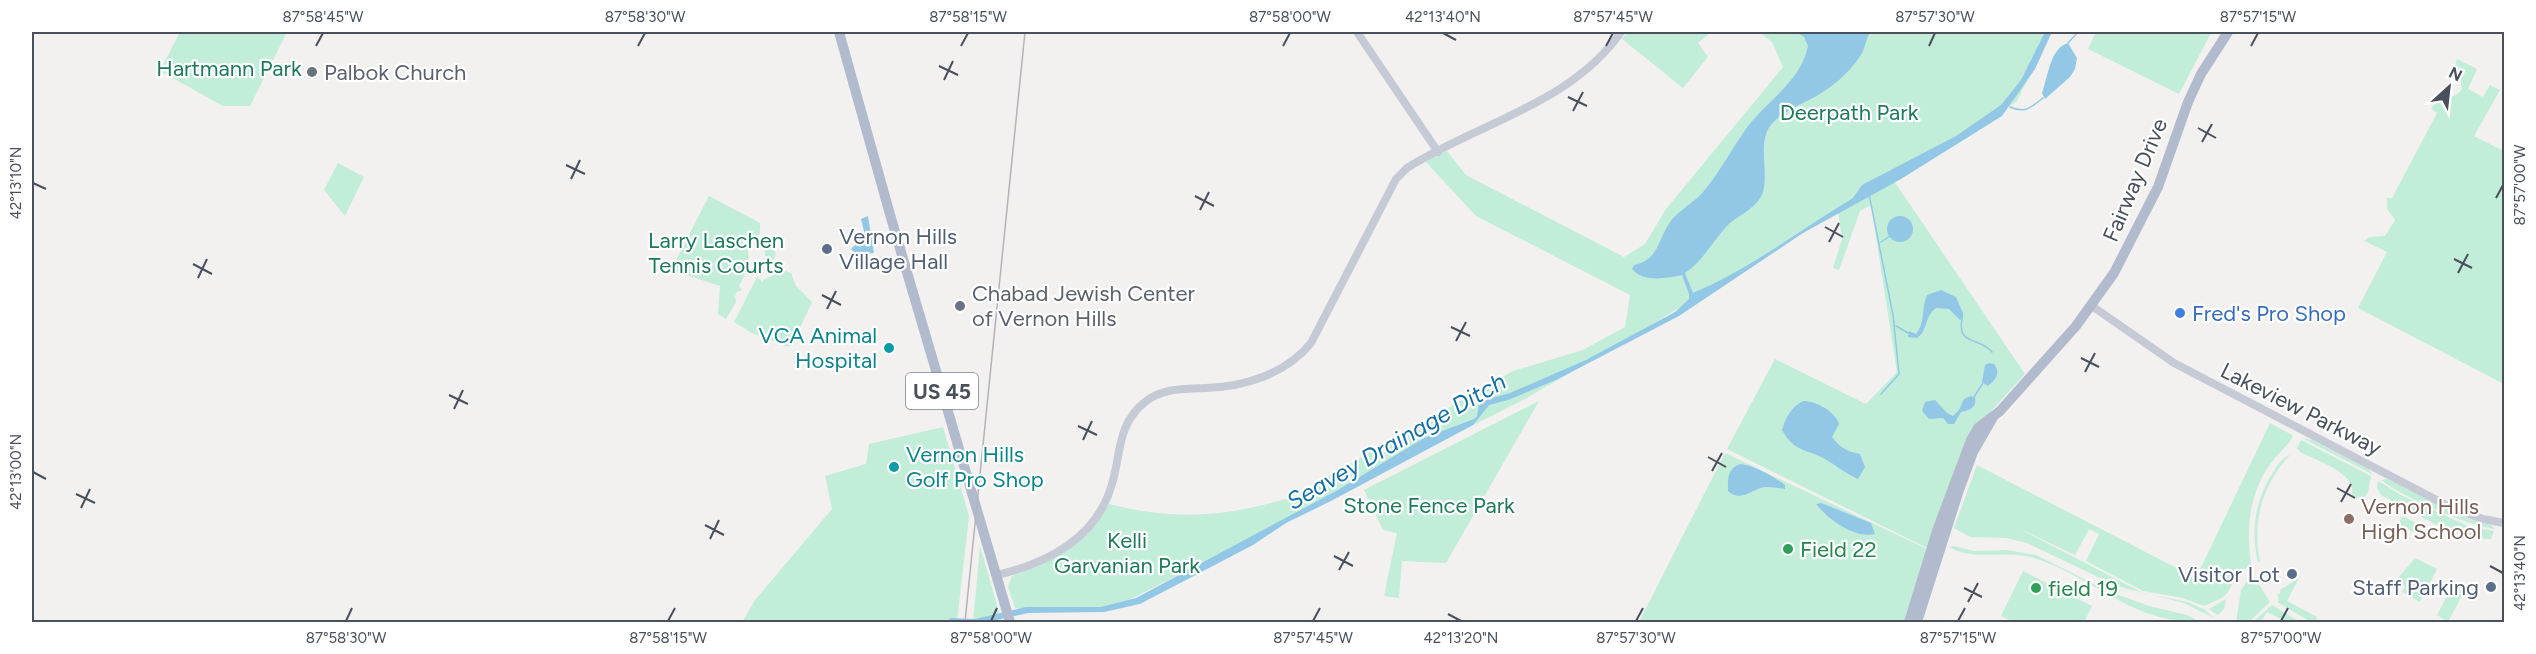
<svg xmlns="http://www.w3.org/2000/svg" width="2536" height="654" viewBox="0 0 2536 654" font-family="Figtree,sans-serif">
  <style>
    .green { fill: #c2edd9 }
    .water { fill: #92c8e6 }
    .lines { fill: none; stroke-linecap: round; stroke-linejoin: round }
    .stream { stroke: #92c8e6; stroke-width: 1.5 }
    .minor { stroke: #c5cad4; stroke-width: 8 }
    .major { stroke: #b2bbcd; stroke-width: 10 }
    .rail { stroke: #b3b4ba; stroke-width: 1.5 }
    .ticks { fill: none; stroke: #49505c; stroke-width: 2 }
    .worship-dot { fill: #6b7280; stroke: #fff; stroke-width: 2 }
    .service-dot { fill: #5c6f8a; stroke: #fff; stroke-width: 2 }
    .shop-dot { fill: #3f7fe0; stroke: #fff; stroke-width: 2 }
    .culture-dot { fill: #0f9aa8; stroke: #fff; stroke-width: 2 }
    .education-dot { fill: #8d6e63; stroke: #fff; stroke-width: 2 }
    .leisure-dot { fill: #2e9e5b; stroke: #fff; stroke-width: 2 }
    .labels { text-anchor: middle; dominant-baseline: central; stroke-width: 4.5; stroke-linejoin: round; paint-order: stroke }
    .shield { fill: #fff; stroke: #80848d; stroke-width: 1.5 }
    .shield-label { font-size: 21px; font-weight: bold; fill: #49505c }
    .park-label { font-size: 22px; fill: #1e7a5a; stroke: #fff }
    .worship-label { font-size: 22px; fill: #5b616d; stroke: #fff; text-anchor: start }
    .street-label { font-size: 22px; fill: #49505c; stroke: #fff }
    .service-label { font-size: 22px; fill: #4e5e75; stroke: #fff; text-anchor: end }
    .shop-label { font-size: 22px; fill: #366cbe; stroke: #fff; text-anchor: start }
    .culture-label { font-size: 22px; fill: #0d838f; stroke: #fff; text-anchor: end }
    .education-label { font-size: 22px; fill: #785e54; stroke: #fff; text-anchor: start }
    .leisure-label { font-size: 22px; fill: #27864d; stroke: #fff; text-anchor: start }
    .water-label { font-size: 24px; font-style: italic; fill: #166fa2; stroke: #fff }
    .neatline { fill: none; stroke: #49505c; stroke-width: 2 }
    .ticks-label { font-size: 15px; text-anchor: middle; fill: #49505c }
  </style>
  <rect width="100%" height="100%" fill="#f2f1f0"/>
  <!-- green -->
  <path class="green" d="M180,32H287L250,106H223L160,71Z
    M1627,32H1711L1698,43L1708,57L1683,88L1622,39Z
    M1759,32H2051L2017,101L1950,145L1892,178L2025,374L1980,423L1929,549L1727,449L1775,359L1866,404L1897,372L1871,205L1860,211L1839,270L1833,268L1842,239L1838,211L1623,342L1523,400L1127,601L1100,608H1015L1008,587L1012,576C1063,557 1076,548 1109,504C1175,521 1227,517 1292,497L1513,371L1583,350L1625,327L1630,295L1476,216L1425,161L1447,151L1466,175L1624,257L1645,244L1666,209L1783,67L1772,42Z
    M2096,32H2209L2211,33L2179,94L2088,49Z
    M2457,59L2477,69L2468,89L2483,97L2490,85L2500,90L2474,136L2504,151V384L2358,308L2387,252L2364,241L2369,237L2385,236L2395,220L2387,209V198H2392L2437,113L2431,109C2439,95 2453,102 2462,89L2460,77L2453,71Z
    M338,163L364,177L345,216L324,190Z
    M709,196L760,223V234L754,236L750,233L745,238L752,247L748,250L749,265L739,286L742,290L737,292L735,296L736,302L726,319L718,314L720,286L671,270Z
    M762,240L772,245L776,254L772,263V259L764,262L762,269L761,260L766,259L763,243L758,244Z
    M777,268L791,273L796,286L812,302L793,343L788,347L752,333L734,322L757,277L763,282V280L780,272Z
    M1539,401L1446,563L1402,561L1399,598L1384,596L1397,533L1383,530L1364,490Z
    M2270,423L2292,435V438C2287,447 2277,454 2271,463C2249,494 2246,527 2251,564L2236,576L2228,592L2222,598L2204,606L2183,598L2143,591L2086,561L2099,534L2089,529L2075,555L2016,527L2143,593L2188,602L2205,610L2214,618L2184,603L2117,586L2027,543L2006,538L1970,537L1954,528L1977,465L2196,578Z
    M943,427L969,516L957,622H742L755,600L832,509L825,476L866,464L869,444Z
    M2302,438L2312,440L2369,469L2372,474Z
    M2301,440L2371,476L2368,492L2365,497L2351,498C2361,474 2317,461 2300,452L2297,448Z
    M1725,453L1929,550L1905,622H1639Z
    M2290,455C2262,485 2252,521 2260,562H2258C2250,531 2256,497 2274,471C2278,464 2283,457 2290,455Z
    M2387,479L2463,517L2491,525L2495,529C2465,525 2405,498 2381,480Z
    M2378,481L2403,496L2468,526L2494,531L2491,539C2455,540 2414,512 2381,495L2377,488Z
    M2403,516L2432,532V536L2422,531L2419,535L2398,524Z
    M980,546L1002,622H973Z
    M1954,546L1974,551L2007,550L2036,555L2108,591L2149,606L2187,615L2200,622C2131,623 2094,577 2034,558C2005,549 1976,562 1949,547Z
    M2415,558L2437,569L2420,602L2402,592L2405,587L2398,578Z
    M2023,571L2092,606L2084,622H2014L2001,616Z
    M2255,578L2270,602L2249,622H2236L2241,590L2248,580Z
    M2299,578L2287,601L2317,617L2316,619L2323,622H2311L2277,602L2279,600L2277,595L2281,592L2280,590Z
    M2452,586L2464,592L2448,622L2437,615Z
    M2226,599L2224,609L2218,615L2209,609Z
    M2272,605L2300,622H2287L2267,612L2261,622H2253Z"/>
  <!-- water -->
  <path class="water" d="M1796,32H1869V34C1866,40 1865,46 1863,51C1852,72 1829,90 1809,100C1795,107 1781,113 1771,125C1757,141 1769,172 1763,192C1757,209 1739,214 1727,226C1712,242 1704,260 1685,273L1693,293C1750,269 1800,230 1853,198L1862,185L1956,136L2001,105L2021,80L2045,32H2052L2035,69L2002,116L1901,179L1803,233L1679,316L1558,379L1508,400L1489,405L1473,425L1331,501L1286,523L1253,545L1140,604L1104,612L1028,613L987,622H945L951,618L975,619L1026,607H1101L1136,598L1338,490L1424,438L1474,419L1477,416L1479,405L1488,399L1510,393L1586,360L1675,312L1689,299V294L1682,275C1666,278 1644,283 1632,269L1634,265C1659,260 1658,239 1670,222C1680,209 1695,202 1704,191C1721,170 1733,147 1748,126C1768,100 1801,81 1808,46L1804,37Z
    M2068,43L2077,58L2075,69L2070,77L2045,99L2042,93C2048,77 2050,48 2068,43Z
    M868,216L874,253L856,255L851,249L865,235L861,219Z
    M1887 229a13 13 0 1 1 26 0a13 13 0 1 1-26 0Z
    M1941,290L1956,297L1963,313V318L1960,320L1949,309L1936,308C1924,317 1928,331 1917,338L1908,337L1909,331L1916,334C1926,322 1921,308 1927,295Z
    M1989,363L1994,364C2001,373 1996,379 1988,386L1982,382L1985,365Z
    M1971,396L1975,398C1977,408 1969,410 1961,412L1954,424H1948L1943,418L1929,419L1922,411L1925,402L1935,400L1947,413L1953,416L1959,410L1964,399Z
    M1803,401C1816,401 1835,411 1839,424L1832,437C1839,447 1848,452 1860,454L1865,467L1858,479C1846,474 1836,465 1825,459C1807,449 1794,452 1782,430C1786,417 1791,407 1803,401Z
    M1741,464C1756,466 1772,476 1785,485V489C1779,488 1771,487 1765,487C1751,489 1741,503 1728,491C1728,479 1727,468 1741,464Z
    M1821,503L1871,523L1875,534C1854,539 1828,519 1816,504Z"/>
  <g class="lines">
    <!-- stream -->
    <path class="stream" d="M2068,43L2078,32H2082
      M2010,107C2026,114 2031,107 2043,98
      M1869,194L1893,315L1899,374L1881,394
      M1881,242L1890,236
      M1962,319C1957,346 1980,337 1992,352
      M1896,326L1908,333
      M1974,397L1983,383"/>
    <!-- minor -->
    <path class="minor" d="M1357,32L1438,152
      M2092,306L2174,363L2454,509L2483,519L2504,523
      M997,575C1048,563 1097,538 1112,484C1121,454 1117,424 1145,402C1162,388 1184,389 1205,388C1244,387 1286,374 1311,343L1396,179L1407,168C1478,123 1571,104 1621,32"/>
    <!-- major -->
    <path class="major" d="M839,32L891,218L1010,622
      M1909,622L1938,528L1971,440L1978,428L2000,411L2076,326L2114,273L2158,187L2188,102L2201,74L2228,32
      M1917,622L1959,490L1973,452L1992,419"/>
    <!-- rail -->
    <path class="rail" d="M965,622L1025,32"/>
  </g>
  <!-- ticks -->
  <path class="ticks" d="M1443,33L1456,40M316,46L323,33M638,46L645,33M961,46L968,33M1283,46L1290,33M1606,46L1613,33M1929,46L1935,33M2251,46L2258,33M939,66L958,75M944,80L953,61M1568,97L1587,106M1573,111L1583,92M2198,128L2216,138M2202,142L2212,124M566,165L585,174M571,179L580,160M33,183L46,189M1195,196L1214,206M2496,198L2503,185M1200,210L1209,192M1825,227L1843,237M1829,242L1839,223M2454,259L2472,268M193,264L212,274M2458,273L2468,254M198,278L207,259M822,295L841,305M827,309L836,291M1451,327L1470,336M1456,341L1466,322M2081,358L2099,367M2085,372L2095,353M449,395L468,404M454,409L463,390M1078,426L1097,435M1083,440L1092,421M1708,457L1726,467M1712,471L1722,453M33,472L46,479M2337,488L2355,498M76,494L95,503M2341,502L2351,484M81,508L90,489M705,525L724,535M710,539L719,520M1334,556L1353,566M2490,566L2503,573M1339,570L1349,552M1964,588L1982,597M1968,602L1978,583M1448,614L1461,621M346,621L352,608M668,621L675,608M991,621L997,608M1313,621L1320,608M1636,621L1643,608M1958,621L1965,608M2281,621L2288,608"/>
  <!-- markers -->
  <g class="worship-dot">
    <circle cx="312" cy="72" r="6"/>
    <circle cx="960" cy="306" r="6"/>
  </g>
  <g class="service-dot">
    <circle cx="827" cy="249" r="6"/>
    <circle cx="2292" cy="574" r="6"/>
    <circle cx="2491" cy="587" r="6"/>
  </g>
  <circle class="shop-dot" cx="2180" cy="313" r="6"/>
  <g class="culture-dot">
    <circle cx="889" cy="348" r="6"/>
    <circle cx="894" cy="467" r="6"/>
  </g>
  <circle class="education-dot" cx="2349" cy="519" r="6"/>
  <g class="leisure-dot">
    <circle cx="1788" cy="549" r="6"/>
    <circle cx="2036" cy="588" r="6"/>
  </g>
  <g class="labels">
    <!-- shield labels -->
    <rect class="shield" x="906" y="373" width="72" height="36" rx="4.5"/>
    <g class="shield-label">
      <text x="942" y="391">US 45</text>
    </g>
    <!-- park labels -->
    <g class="park-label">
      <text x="229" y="68">Hartmann Park</text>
      <text x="1849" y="112">Deerpath Park</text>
      <text x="716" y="240">Larry Laschen<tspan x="716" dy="25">Tennis Courts</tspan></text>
      <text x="1429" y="505">Stone Fence Park</text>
      <text x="1127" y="540">Kelli<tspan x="1127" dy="25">Garvanian Park</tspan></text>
    </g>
    <!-- worship labels -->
    <g class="worship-label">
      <text x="324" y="72">Palbok Church</text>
      <text x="972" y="293">Chabad Jewish Center<tspan x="972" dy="25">of Vernon Hills</tspan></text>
    </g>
    <!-- street labels -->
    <g class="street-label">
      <text transform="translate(2135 180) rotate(-67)">Fairway Drive</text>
      <text transform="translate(2301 409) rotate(27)">Lakeview Parkway</text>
    </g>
    <!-- service labels -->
    <g class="service-label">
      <text x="839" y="236" text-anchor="start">Vernon Hills<tspan x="839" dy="25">Village Hall</tspan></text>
      <text x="2280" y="574">Visitor Lot</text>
      <text x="2479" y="587">Staff Parking</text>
    </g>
    <!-- shop labels -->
    <g class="shop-label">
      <text x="2192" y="313">Fred's Pro Shop</text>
    </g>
    <!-- culture labels -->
    <g class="culture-label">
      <text x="877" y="335">VCA Animal<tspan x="877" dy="25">Hospital</tspan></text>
      <text x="906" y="454" text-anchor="start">Vernon Hills<tspan x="906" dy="25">Golf Pro Shop</tspan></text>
    </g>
    <!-- education labels -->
    <g class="education-label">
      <text x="2361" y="506">Vernon Hills<tspan x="2361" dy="25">High School</tspan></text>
    </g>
    <!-- leisure labels -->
    <g class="leisure-label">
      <text x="1800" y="549">Field 22</text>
      <text x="2048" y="588">field 19</text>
    </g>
    <!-- water labels -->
    <g class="water-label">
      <text transform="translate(1396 441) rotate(-30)">Seavey Drainage Ditch</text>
    </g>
  </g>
  <!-- border -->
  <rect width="2536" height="654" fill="none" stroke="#ffffff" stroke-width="66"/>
  <!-- north arrow -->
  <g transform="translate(2449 87) rotate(27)" stroke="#ffffff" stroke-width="4.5" paint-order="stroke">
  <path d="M0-4.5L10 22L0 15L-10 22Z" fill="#49505c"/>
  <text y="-9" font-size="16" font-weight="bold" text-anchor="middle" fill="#49505c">N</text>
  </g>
  <rect x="33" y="33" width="2470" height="588" class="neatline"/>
  <g class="ticks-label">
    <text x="323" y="22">87°58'45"W</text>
    <text x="645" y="22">87°58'30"W</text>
    <text x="968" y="22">87°58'15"W</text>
    <text x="1290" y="22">87°58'00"W</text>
    <text x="1443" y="22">42°13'40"N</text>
    <text x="1613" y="22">87°57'45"W</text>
    <text x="1935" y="22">87°57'30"W</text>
    <text x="2258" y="22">87°57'15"W</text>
    <text transform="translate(16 183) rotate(-90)" y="5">42°13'10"N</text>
    <text transform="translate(2520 185) rotate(-90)" y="5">87°57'00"W</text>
    <text transform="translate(16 472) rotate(-90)" y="5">42°13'00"N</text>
    <text transform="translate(2520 573) rotate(-90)" y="5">42°13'40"N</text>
    <text x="346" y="643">87°58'30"W</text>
    <text x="668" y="643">87°58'15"W</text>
    <text x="991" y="643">87°58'00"W</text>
    <text x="1313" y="643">87°57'45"W</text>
    <text x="1461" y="643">42°13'20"N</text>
    <text x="1636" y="643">87°57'30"W</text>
    <text x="1958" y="643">87°57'15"W</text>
    <text x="2281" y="643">87°57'00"W</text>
  </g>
</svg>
